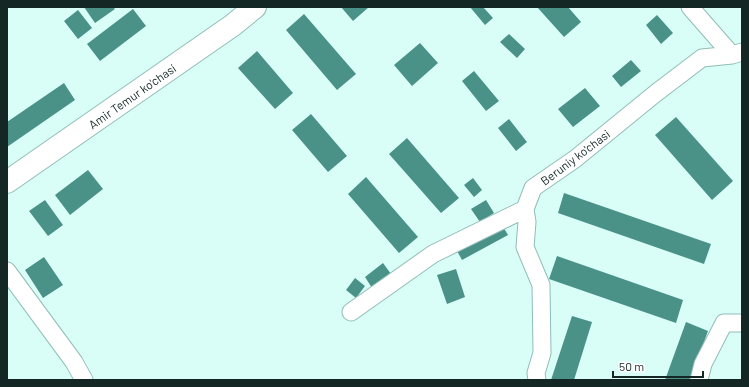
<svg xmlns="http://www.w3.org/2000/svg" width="749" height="387" viewBox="0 0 749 387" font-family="Barlow,sans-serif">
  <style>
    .building { fill: #4a9188 }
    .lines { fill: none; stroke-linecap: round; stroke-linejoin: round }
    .minor-casing { stroke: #90bdb6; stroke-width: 19 }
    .major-casing { stroke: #90bdb6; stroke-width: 24 }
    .minor { stroke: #fff; stroke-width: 17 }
    .major { stroke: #fff; stroke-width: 22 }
    .labels { text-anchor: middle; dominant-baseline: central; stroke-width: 3; stroke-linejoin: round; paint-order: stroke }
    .street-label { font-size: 12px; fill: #152725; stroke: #fff }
  </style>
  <rect width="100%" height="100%" fill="#d9fef7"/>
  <!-- building -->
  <path class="building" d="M84,7H113L115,9L95,23Z
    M341,7H369L353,21Z
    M470,7H483L493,18L485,25Z
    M537,7H568L581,22L564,37Z
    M133,9L146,26L100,61L87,44Z
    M78,10L92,28L78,39L64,21Z
    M304,14L356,74L337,90L286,30Z
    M657,15L673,33L661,44L646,25Z
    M509,34L525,49L517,58L500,42Z
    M420,43L438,63L412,86L394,65Z
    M257,51L293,93L275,109L238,68Z
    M631,60L641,71L621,87L612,76Z
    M474,71L499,101L486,111L462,81Z
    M64,83L75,100L7,147V122Z
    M585,88L600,106L573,127L558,109Z
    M311,114L347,156L328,172L292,130Z
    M676,117L733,181L712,200L655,135Z
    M509,119L527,142L516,151L498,128Z
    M407,138L459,198L441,213L389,154Z
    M88,170L103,189L70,215L55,195Z
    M366,177L418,237L399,253L348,194Z
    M473,178L482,190L474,197L464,185Z
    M564,193L711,244L704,264L558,213Z
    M45,200L63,225L48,236L29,211Z
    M486,200L494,213L480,222L471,209Z
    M502,225L508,235L462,260L456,249Z
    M557,256L683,300L676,323L549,279Z
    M44,257L63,285L43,298L25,270Z
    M383,263L391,274L372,288L365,277Z
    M456,269L465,297L447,304L437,275Z
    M355,278L365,286L356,298L346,290Z
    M572,316L592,322L574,380H551Z
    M686,322L708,331L690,380H665Z"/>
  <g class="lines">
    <defs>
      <path id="minor" d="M690,7L732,55
        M7,271L74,362L84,380
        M351,312L433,254L525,209
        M537,380L536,373L542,353L541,285L525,247L527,222L525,209L533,188L575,159L656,93L702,58L732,55L742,52
        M699,380L703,364L724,323H742"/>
      <path id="major" d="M7,182L233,25L255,7"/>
    </defs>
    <!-- minor casing -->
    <use href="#minor" class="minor-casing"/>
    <!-- major casing -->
    <use href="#major" class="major-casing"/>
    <!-- minor -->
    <use href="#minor" class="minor"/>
    <!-- major -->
    <use href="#major" class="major"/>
  </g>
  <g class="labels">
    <!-- street labels -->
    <g class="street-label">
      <text transform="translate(132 96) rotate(-35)">Amir Temur ko'chasi</text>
      <text transform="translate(575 157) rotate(-37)">Beruniy ko'chasi</text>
    </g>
  </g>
  <!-- border -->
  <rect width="749" height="387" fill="none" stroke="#152725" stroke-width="16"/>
  <!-- scale -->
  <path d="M613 371v6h90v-6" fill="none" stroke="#152725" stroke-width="2"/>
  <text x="619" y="371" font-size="12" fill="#152725" stroke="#ffffff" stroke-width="3" paint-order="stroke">50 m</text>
</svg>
